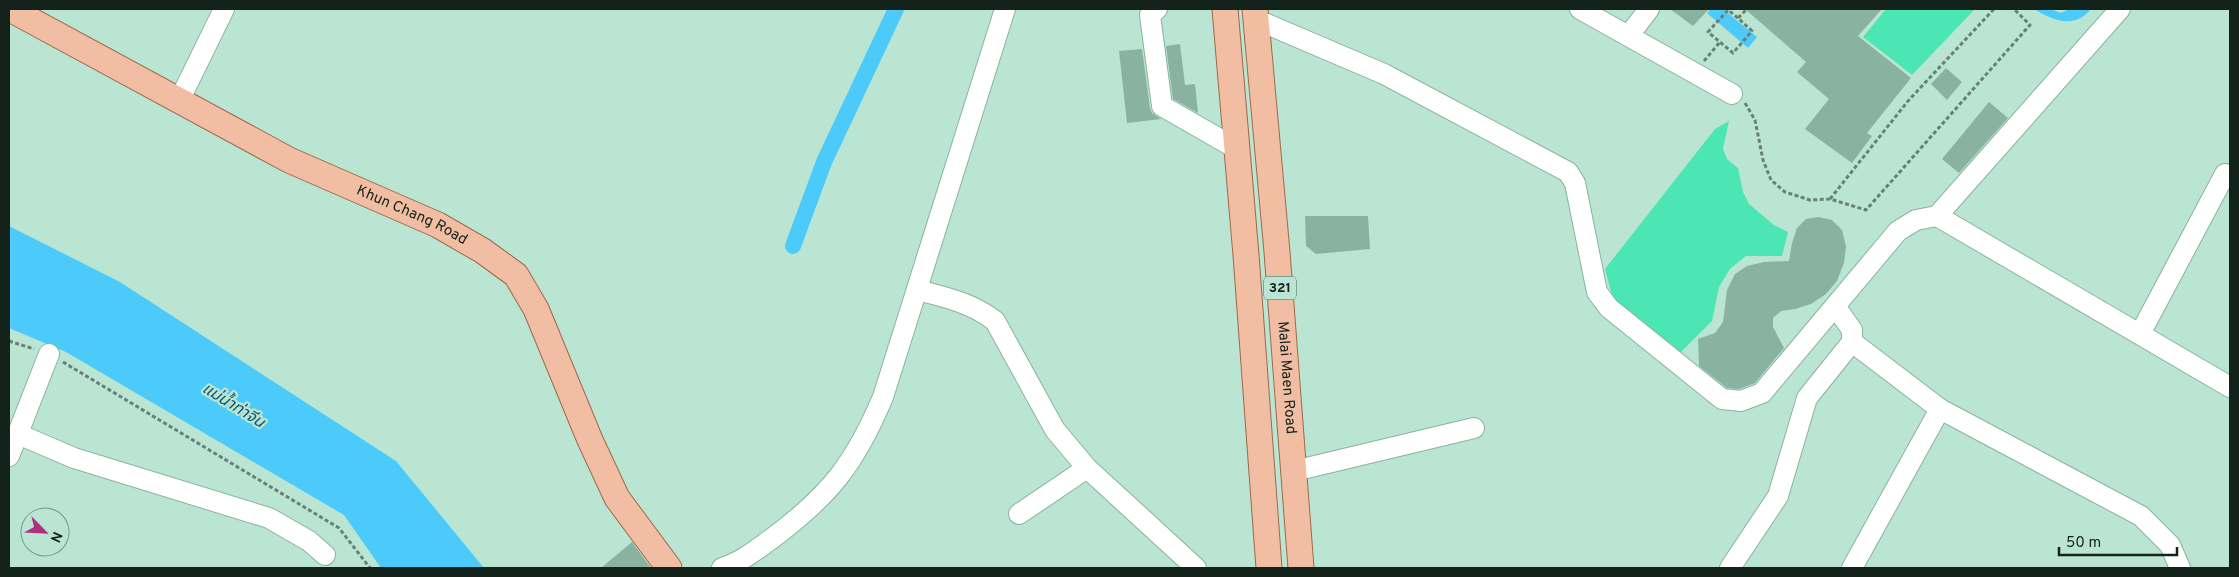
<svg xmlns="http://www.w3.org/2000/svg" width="2239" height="577" viewBox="0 0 2239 577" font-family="Overpass,'Noto Sans Thai',sans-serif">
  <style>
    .green { fill: #4be6b4 }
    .water { fill: #4ccafa }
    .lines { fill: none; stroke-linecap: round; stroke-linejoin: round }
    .canal { stroke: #4ccafa; stroke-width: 16 }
    .building { fill: #89b2a1 }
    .minor-casing { stroke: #8ab2a1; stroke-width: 22 }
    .major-casing { stroke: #9d6a4b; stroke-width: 27 }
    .path { stroke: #668276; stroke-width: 3; stroke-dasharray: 4 2.5; stroke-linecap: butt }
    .minor { stroke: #fff; stroke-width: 20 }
    .major { stroke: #f1bda3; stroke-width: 25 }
    .labels { text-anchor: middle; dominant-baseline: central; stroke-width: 4.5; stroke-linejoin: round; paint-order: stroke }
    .shield { fill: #bbe5d3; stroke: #455d53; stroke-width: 1 }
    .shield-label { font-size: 14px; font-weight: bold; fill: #13231c }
    .street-label { font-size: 15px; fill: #13231c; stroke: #bbe5d3 }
    .water-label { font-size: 16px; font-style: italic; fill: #0f566e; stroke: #bbe5d3 }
  </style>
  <rect width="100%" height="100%" fill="#bbe5d3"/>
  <!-- green -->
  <path class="green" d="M1886,9H1975L1912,75L1863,37Z
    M1729,121L1723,149L1727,159L1738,168L1743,192L1749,204L1774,225L1788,232L1782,256H1746L1730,269L1719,287L1712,321L1679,354L1613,299L1605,269L1715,129Z"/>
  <!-- water -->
  <path class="water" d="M1711,9H1723L1757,37L1748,48L1707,13Z
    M2034,9H2050L2061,13L2069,9H2091C2075,29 2053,21 2034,9Z
    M9,226L120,282L396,461L484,568H381L344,515L66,352L9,328Z"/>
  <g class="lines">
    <!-- canal -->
    <path class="canal" d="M793,246L824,162L896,9"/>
  </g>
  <!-- building -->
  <path class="building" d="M1670,9H1709L1693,26Z
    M1745,9H1882L1858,36L1911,78L1867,133L1872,136L1852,163L1805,129L1829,99L1797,72L1806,62Z
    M1180,44L1185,85L1195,84L1198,113L1173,99L1166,46Z
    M1142,49L1150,108L1152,113L1161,119L1127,123L1119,51Z
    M1946,68L1962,82L1947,100L1931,84Z
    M1989,102L2008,118L1959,173L1942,159Z
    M1305,216H1368L1370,249L1316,254L1306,246Z
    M1818,217L1832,220L1842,230L1846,247L1844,263L1837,281L1826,294L1811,304L1795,309L1781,311L1773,318V327L1784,348L1755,383L1739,389L1727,388L1699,366L1698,339L1715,333L1723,322L1727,290L1735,274L1747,266L1764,262L1789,261L1792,243L1797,228L1806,219Z
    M632,542L651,568H601Z"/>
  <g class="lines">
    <defs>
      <path id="minor" d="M1157,9L1150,15L1162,106L1237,149
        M1580,9L1732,94
        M1255,19L1384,74L1568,172L1575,183L1597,292L1609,308L1722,399L1741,401L1762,393L1898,231L1916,220L1937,216L2120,9
        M1629,35L1649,9
        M179,101L224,9
        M1937,216L2230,387
        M917,290C945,297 972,303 995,321L1055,430L1087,468L1196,568
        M2140,334L2225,174L2230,177
        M1852,342L1940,409
        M18,434L74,458L269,518L309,541L325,555
        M9,456L49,354
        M1294,471L1474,428
        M1019,514L1087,468
        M722,568C742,562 757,549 774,537C831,494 855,463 883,397L1005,9
        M1730,568L1778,496L1807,398L1852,342V330L1835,306
        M1852,568L1940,409L2141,516L2170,545L2180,568"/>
      <g id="major">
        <path id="s1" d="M10,9L289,160L438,225L483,251L516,275L536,309L590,440L617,498L669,568"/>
        <path d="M1225,9L1246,255L1269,568"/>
        <path id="s2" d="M1255,9L1277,252L1301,568"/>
      </g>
    </defs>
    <!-- minor casing -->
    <use href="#minor" class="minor-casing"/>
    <!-- major casing -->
    <use href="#major" class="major-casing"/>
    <!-- path -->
    <path class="path" d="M1738,18L1728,10L1708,32L1733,53L1752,31L1738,18L1747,9
      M1704,61L1720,42
      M1745,103L1755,120L1763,160L1771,180L1785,192L1810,200L1830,199L1866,210L2030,25L2014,9
      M1830,199L1908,101L1994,9
      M9,341L34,349
      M63,362L339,528L370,568"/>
    <!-- minor -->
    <use href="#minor" class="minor"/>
    <!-- major -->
    <use href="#major" class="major"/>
  </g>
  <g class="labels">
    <!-- shield labels -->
    <rect class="shield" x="1264" y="276.5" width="32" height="23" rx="4"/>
    <g class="shield-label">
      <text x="1280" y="288">321</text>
    </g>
    <!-- street labels -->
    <g class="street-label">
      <text stroke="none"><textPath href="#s1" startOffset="452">Khun Chang Road</textPath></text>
      <text stroke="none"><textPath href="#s2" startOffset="370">Malai Maen Road</textPath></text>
    </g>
    <!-- water labels -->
    <g class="water-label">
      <text transform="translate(233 406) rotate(32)">แม่น้ำท่าจีน</text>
    </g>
  </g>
  <!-- border -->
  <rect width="2239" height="577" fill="none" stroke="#13231c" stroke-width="20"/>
  <!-- north arrow -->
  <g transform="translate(45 532) rotate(114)"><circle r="24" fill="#bbe5d3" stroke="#78978a"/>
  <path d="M0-4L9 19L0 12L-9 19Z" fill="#af307e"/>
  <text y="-8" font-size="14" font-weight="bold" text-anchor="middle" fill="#13231c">N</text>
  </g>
  <!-- scale -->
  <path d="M2059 547v8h118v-8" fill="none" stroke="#13231c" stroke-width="2.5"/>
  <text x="2066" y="547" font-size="15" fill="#13231c" stroke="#bbe5d3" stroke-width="4" paint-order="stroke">50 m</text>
</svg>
